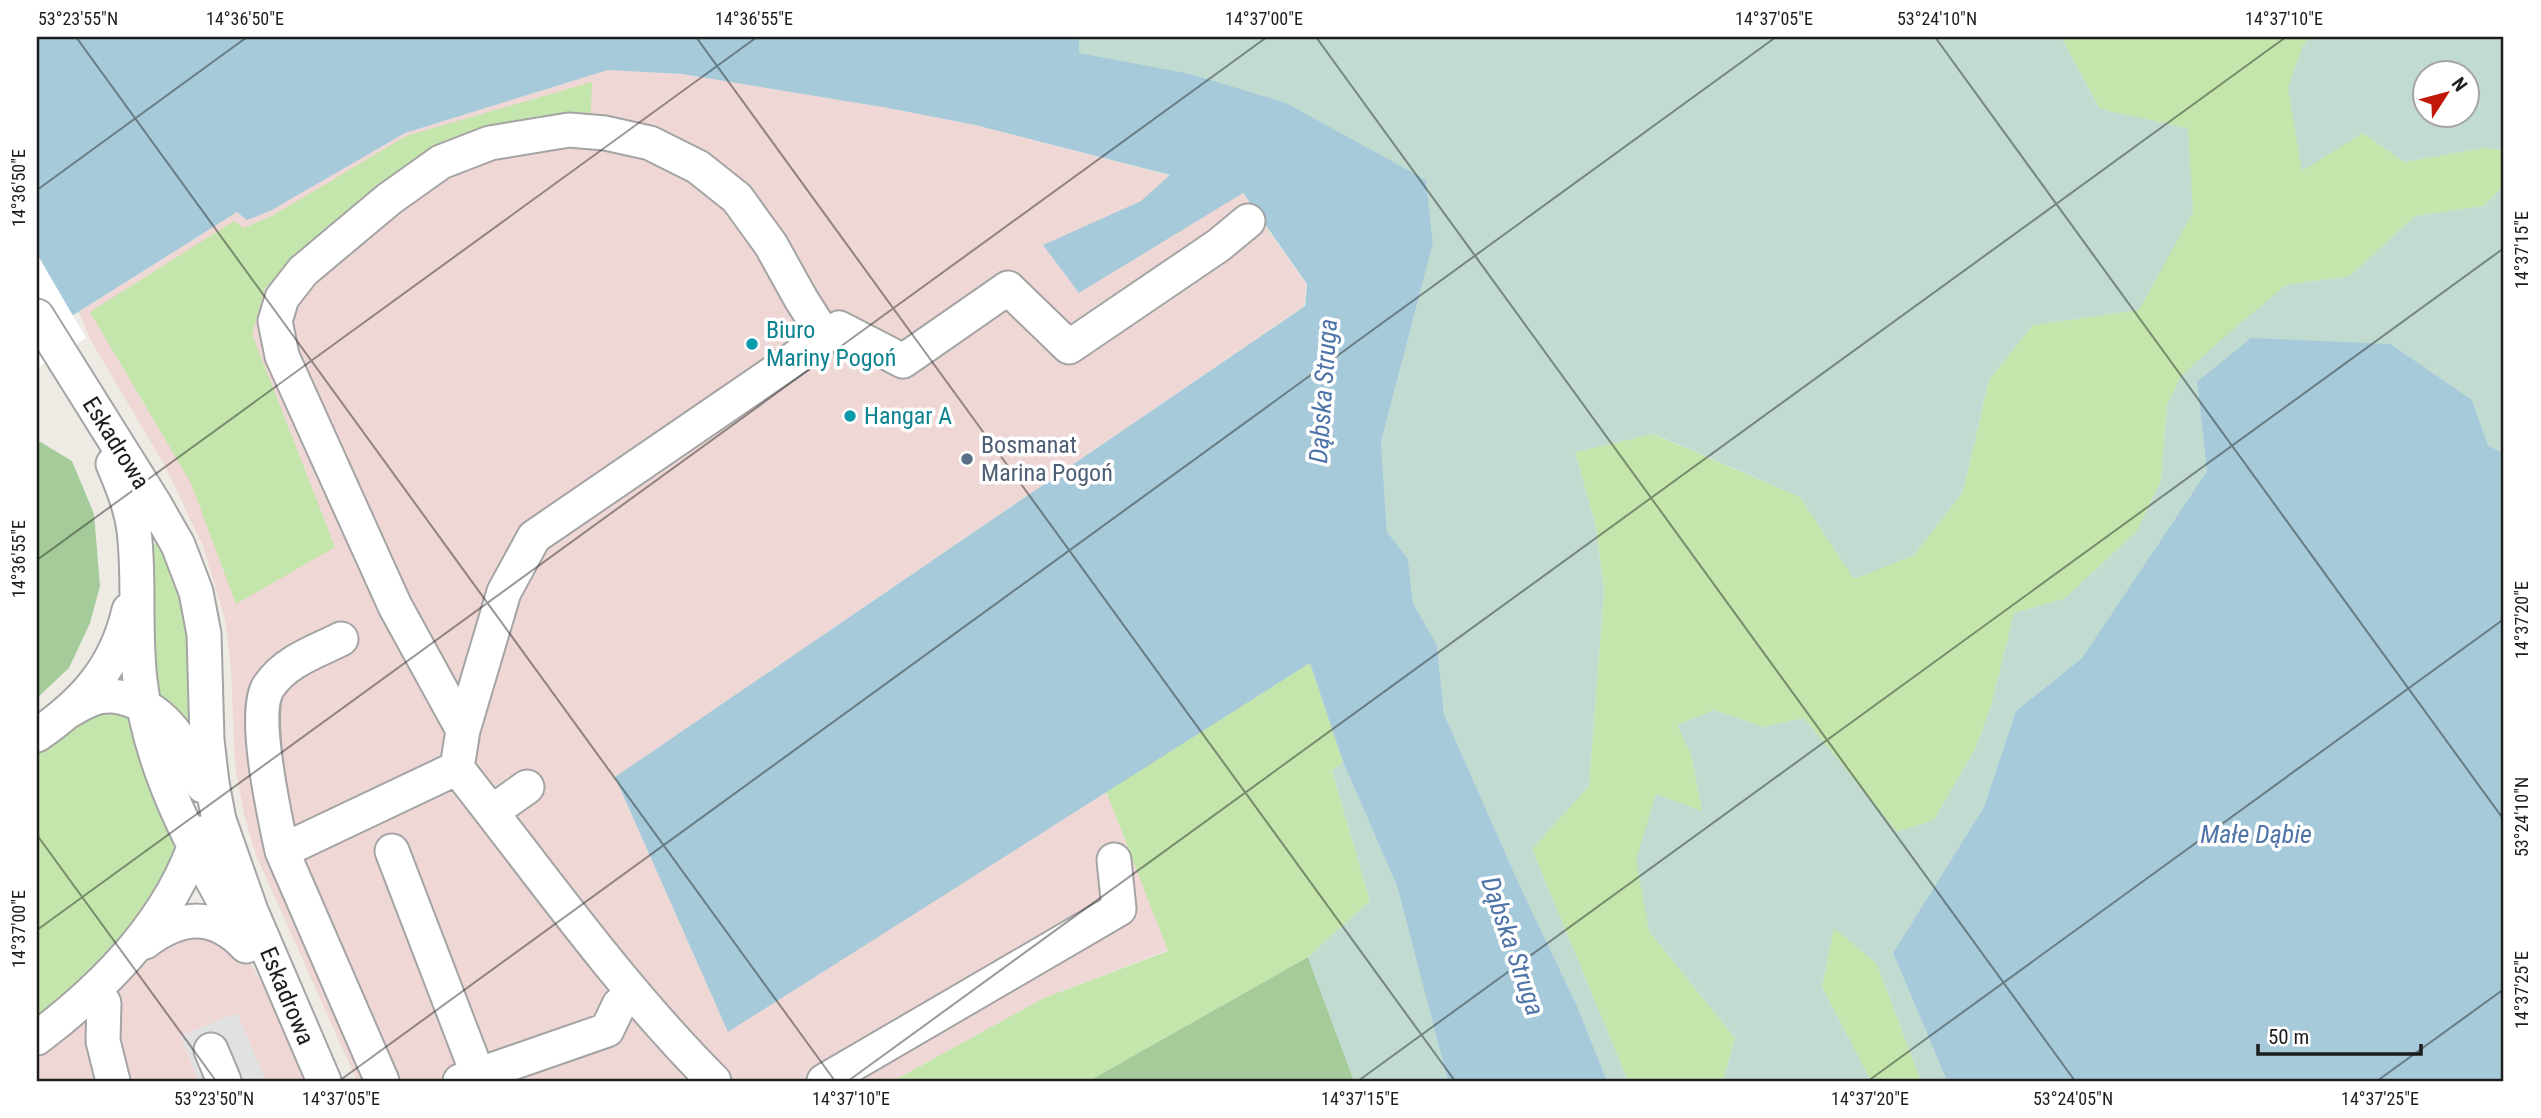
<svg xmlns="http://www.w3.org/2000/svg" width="2541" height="1118" viewBox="0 0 2541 1118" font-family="'Roboto Condensed',sans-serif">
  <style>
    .commercial { fill: #eed7d4 }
    .grass { fill: #c4e6ac }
    .forest { fill: #a5cb9a }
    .wetland { fill: #c1dbd1; fill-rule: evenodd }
    .parking { fill: #e1e1e1 }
    .water { fill: #a6cad9 }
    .pier { fill: #fff }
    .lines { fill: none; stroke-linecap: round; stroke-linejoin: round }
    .minor-casing { stroke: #a4a4a4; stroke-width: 37 }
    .minor { stroke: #fff; stroke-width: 33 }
    .ticks { fill: none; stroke: #1d1d1d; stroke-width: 2; stroke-opacity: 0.45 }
    .culture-dot { fill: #0f9aa8; stroke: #fff; stroke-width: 2.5 }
    .service-dot { fill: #5c6f8a; stroke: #fff; stroke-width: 2.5 }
    .labels { text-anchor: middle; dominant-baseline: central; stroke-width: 7; stroke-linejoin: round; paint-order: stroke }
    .culture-label { font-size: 24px; fill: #0d838f; stroke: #fff; text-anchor: start }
    .street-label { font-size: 24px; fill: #1d1d1d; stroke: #fff }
    .service-label { font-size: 24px; fill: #4e5e75; stroke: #fff; text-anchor: start }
    .water-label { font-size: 26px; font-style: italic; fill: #4f74a8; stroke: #fff }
    .neatline { fill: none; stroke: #1d1d1d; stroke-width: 2.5 }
    .ticks-label { font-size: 18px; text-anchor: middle; fill: #1d1d1d }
  </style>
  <rect width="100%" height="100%" fill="#eeebe4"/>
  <!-- commercial -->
  <path class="commercial" d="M608,70L682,74L888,108L975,125L1171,176L1141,201L1043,245L1079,293L1242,193L1306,284L1304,306L615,777L728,1032L1106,791L1168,950L1044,998L893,1081H357L256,855L244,814L235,765L231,667L225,619L203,546L165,466L90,339L79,312L237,212L272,210L405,133Z
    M202,927L244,951L315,1081H37V1050L144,950Z"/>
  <!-- grass -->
  <path class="grass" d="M2061,37H2311L2303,46L2363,133L2404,162L2484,148L2504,150V185L2484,206L2415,216L2350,276L2286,285L2167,405L2161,481L2136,532L2064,599L2014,613L1991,706L1976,747L1934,820L1897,833L1804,718L1763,727L1714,710L1691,754L1702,811L1649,931L1735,1038L1723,1081H1628L1532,849L1589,786L1604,591L1596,527L1575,452L1653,434L1800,497L1854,578L1914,555L1963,492L1989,380L2033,325L2139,310L2100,109Z
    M592,82L590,125L408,174L265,288L252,334L335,547L236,604L191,483L90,312L234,221L244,228L274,215L406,136Z
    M159,543L164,545L186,616L196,737L153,693V550L154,544Z
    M1310,663L1343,762L1332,771L1370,901L1308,957L1089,1081H893L1044,998L1168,951L1106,791Z
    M96,709L129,712L175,838C178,896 76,985 37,1025V749Z
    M1834,927L1877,964L1921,1081H1871L1822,987Z"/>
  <!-- forest -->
  <path class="forest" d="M37,440L72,461L94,514L100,586L90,623L69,668L37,698Z
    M1308,957L1354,1081H1089Z"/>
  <!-- wetland -->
  <path class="wetland" d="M1079,37H2061L2100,109L2188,128L2193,212L2139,310L2033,325L1989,380L1963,492L1914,555L1854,579L1800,497L1654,434L1575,452L1596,527L1604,591L1589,786L1532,849L1628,1081H1607L1577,1006L1519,884L1444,714L1437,645L1413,603L1408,559L1387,533L1381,442L1433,243L1426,180L1387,160L1078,53Z
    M2311,37H2504V150L2484,148L2404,162L2363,133L2302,171L2288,87L2303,46ZM2426,74H2468V116H2426Z
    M2504,185V454L2488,445L2472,400L2197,382L2207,471L2082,658L2016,711L1984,807L1893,953L1947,1081H1921L1877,964L1834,928L1822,987L1871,1081H1723L1735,1038L1649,931L1636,860L1656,794L1702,811L1691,754L1677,725L1714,710L1763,727L1804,718L1897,832L1934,820L1976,747L1991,706L2014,613L2064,599L2136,532L2161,481L2167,405L2181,376L2238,325L2286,285L2350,276L2415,216L2484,206Z
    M1343,762L1397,886L1448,1081H1354L1308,957L1370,901L1332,771Z"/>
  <!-- parking -->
  <path class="parking" d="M237,1013L266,1081H199L180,1036Z"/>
  <!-- water -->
  <path class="water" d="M37,37H1079V53L1190,74L1286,103L1426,180L1433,243L1381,442L1387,532L1408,559L1413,603L1437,645L1444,714L1519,884L1577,1006L1607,1081H1448L1397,886L1343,762L1310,663L728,1032L615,777L1305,306L1307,284L1243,193L1079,293L1043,245L1141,201L1170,175L975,125L888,108L682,74L608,70L405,133L272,210L247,220L237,212L37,338Z
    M2251,338L2390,344L2472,400L2488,445L2504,454V1081H1947L1893,953L1984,807L2016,711L2082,658L2207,471L2197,382Z"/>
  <!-- pier -->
  <path class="pier" d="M37,254L86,338L37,368Z"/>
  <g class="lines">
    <defs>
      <path id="minor" d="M37,316L154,503L178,545L196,592L204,634L207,740L212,783L219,820L251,911L324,1081
        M113,464C122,485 131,507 134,530C140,580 134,630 140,680C150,772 196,852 241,931
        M69,711C78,706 88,699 99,697C112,694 124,697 136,702C173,718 188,751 203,786
        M463,730L395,606L282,356L275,321L282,298L303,271L389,199L441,162L490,143L569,130L605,133L650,143L698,167L737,198L771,245L801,299L825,337
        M37,735C85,702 116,667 129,610
        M492,812L527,787
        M282,851C275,818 251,711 269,686C286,661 315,652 341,639
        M392,851L478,1075
        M145,942C181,915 214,912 246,946
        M95,989L104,1003L103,1041L113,1081
        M37,1038C107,985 172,919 199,833
        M211,1050L224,1081
        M382,1081L282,851L457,768
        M460,1081L607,1030L619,1005L634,993
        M714,1081C619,986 540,873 457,768L463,730L504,592L534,537L839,328L903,361L1008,288L1069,347L1219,245L1248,221
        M824,1081L1119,909L1114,860"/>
    </defs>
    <!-- minor casing -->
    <use href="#minor" class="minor-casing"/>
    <!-- minor -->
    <use href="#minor" class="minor"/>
  </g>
  <!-- ticks -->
  <path class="ticks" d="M76,37L835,1081M696,37L1455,1081M1316,37L2075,1081M1935,37L2504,820M37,190L247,37M37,560L757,37M37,835L216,1081M37,930L1267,37M339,1081L1776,37M848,1081L2286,37M1358,1081L2504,248M1868,1081L2504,619M2377,1081L2504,989"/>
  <!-- markers -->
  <g class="culture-dot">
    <circle cx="752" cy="344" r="7"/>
    <circle cx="850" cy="416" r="7"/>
  </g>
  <circle class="service-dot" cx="967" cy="459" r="7"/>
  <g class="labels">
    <!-- culture labels -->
    <g class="culture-label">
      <text x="766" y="330">Biuro<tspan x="766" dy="28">Mariny Pogoń</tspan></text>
      <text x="864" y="416">Hangar A</text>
    </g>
    <!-- street labels -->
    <g class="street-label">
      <text transform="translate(116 443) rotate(58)">Eskadrowa</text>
      <text transform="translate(287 996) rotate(67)">Eskadrowa</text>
    </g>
    <!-- service labels -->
    <g class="service-label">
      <text x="981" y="445">Bosmanat<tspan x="981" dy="28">Marina Pogoń</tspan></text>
    </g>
    <!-- water labels -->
    <g class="water-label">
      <text transform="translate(1323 391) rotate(-86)">Dąbska Struga</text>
      <text x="2256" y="834">Małe Dąbie</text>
      <text transform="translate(1513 946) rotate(71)">Dąbska Struga</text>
    </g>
  </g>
  <!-- border -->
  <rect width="2541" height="1118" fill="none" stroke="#ffffff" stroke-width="77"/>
  <!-- north arrow -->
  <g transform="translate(2446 94) rotate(54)"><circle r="33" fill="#ffffff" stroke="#a5a5a5" stroke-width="2"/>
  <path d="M0-5L12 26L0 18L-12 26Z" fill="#c0180b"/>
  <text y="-10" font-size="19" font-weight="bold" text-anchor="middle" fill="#1d1d1d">N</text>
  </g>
  <!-- scale -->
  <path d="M2258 1044v10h163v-10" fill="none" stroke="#1d1d1d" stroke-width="3.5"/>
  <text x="2268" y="1044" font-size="21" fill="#1d1d1d" stroke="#ffffff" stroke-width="5" paint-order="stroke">50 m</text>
  <rect x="38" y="38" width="2464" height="1042" class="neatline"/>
  <g class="ticks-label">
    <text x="78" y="25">53°23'55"N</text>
    <text x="245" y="25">14°36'50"E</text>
    <text x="754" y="25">14°36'55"E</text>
    <text x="1264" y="25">14°37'00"E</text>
    <text x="1774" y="25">14°37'05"E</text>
    <text x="1937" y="25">53°24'10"N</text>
    <text x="2284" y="25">14°37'10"E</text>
    <text transform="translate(19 188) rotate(-90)" y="6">14°36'50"E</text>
    <text transform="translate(2522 250) rotate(-90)" y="6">14°37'15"E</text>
    <text transform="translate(19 559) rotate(-90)" y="6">14°36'55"E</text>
    <text transform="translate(2522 620) rotate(-90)" y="6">14°37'20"E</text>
    <text transform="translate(2522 817) rotate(-90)" y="6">53°24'10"N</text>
    <text transform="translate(19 929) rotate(-90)" y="6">14°37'00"E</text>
    <text transform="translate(2522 990) rotate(-90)" y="6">14°37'25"E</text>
    <text x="214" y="1105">53°23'50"N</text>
    <text x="341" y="1105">14°37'05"E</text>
    <text x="851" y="1105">14°37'10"E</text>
    <text x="1360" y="1105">14°37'15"E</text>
    <text x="1870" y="1105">14°37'20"E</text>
    <text x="2073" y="1105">53°24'05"N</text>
    <text x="2380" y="1105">14°37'25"E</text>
  </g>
</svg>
